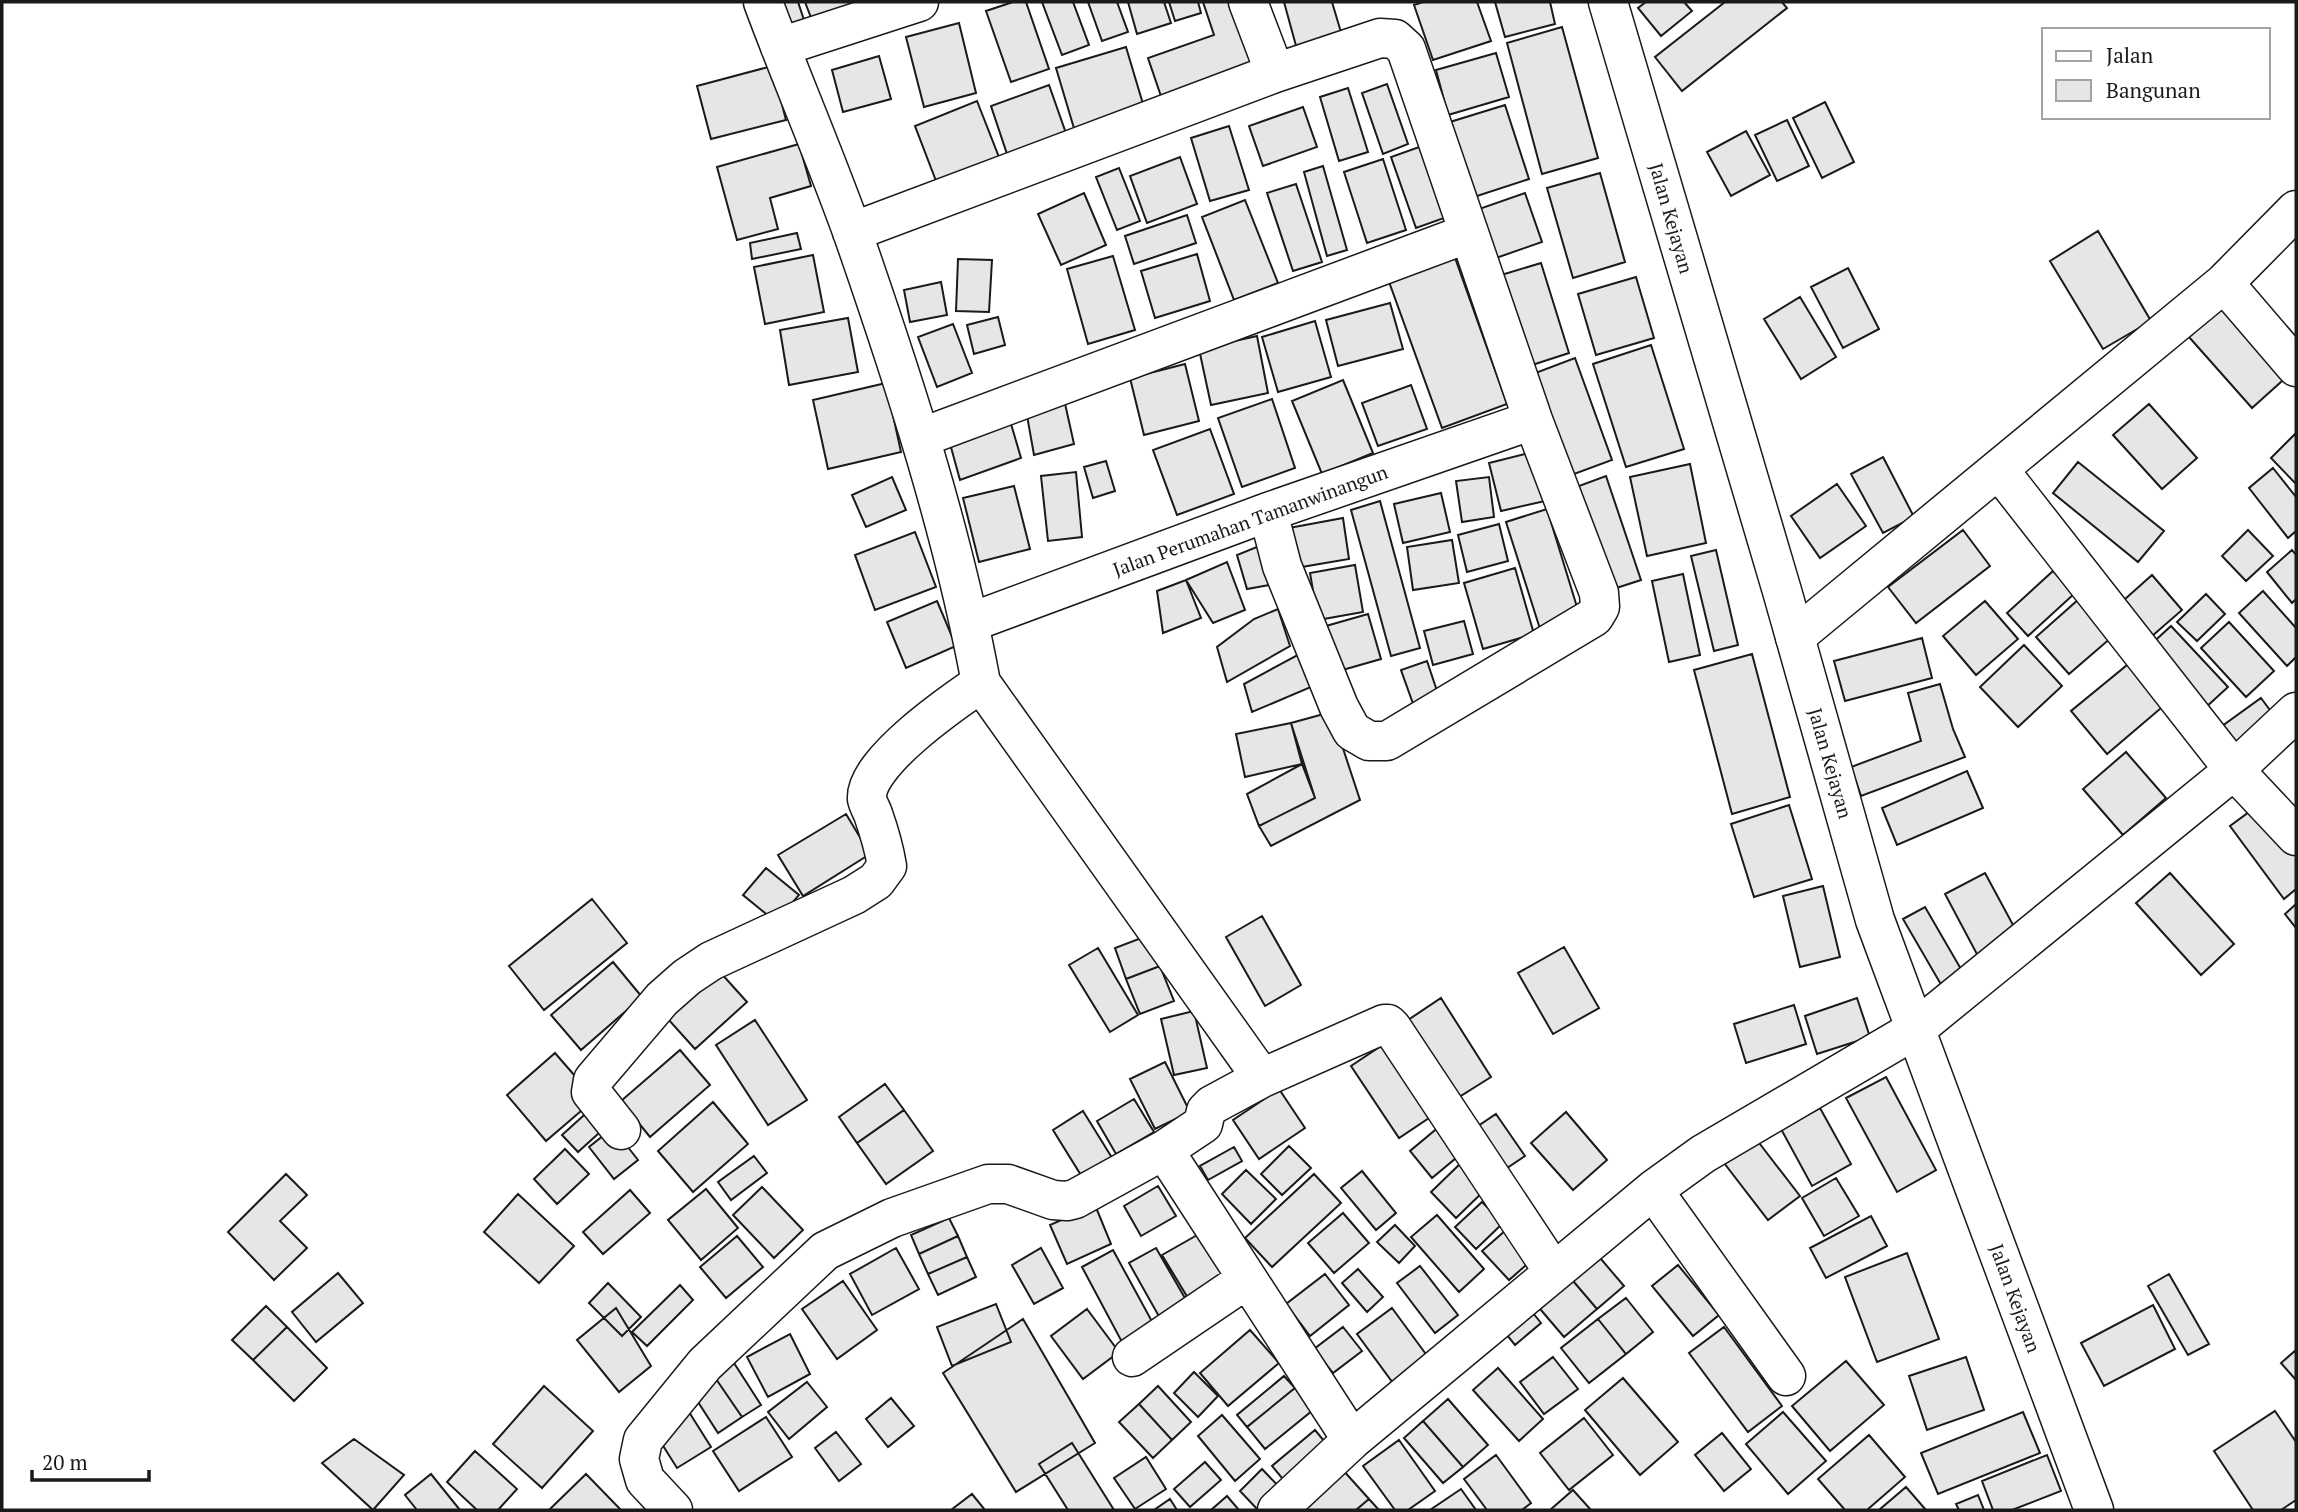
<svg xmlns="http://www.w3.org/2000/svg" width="2298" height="1512" viewBox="0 0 2298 1512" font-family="'PT Serif',serif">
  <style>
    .building { fill: #e6e6e6; stroke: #1a1a1a; stroke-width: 2 }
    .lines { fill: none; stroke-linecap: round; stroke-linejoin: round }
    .minor-casing { stroke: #1a1a1a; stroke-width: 41 }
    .major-casing { stroke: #1a1a1a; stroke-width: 41 }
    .minor { stroke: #fff; stroke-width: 38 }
    .major { stroke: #fff; stroke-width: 38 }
    .labels { text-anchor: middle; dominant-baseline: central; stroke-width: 5; stroke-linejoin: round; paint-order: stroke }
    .street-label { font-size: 19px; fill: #1a1a1a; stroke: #fff }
  </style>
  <rect width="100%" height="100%" fill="#fff"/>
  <!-- building -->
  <path class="building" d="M774,2H798L806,26L786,34Z
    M805,2H849L853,14L815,28Z
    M1013,2H1026L1049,69L1011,82L986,11Z
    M1042,2H1073L1089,45L1062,55Z
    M1088,2H1117L1128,32L1102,41Z
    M1128,2H1164L1171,23L1137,34Z
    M1169,2H1198L1201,13L1175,21Z
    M1203,2H1234L1257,74L1164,105L1148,58L1214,35Z
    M1284,2H1332L1343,39L1298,53Z
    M1423,2H1477L1491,41L1433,60L1414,5Z
    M1495,2H1550L1555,24L1505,37Z
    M1646,2H1684L1692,11L1661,36L1638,8Z
    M1725,2H1782L1787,8L1682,91L1655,57Z
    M959,23L976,93L924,107L906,37Z
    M1562,27L1598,158L1542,174L1507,43Z
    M1126,47L1146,114L1076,135L1056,68Z
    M1496,53L1509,97L1448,115L1436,70Z
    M879,56L891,99L843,112L832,70Z
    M772,66L786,120L711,139L697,86Z
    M1387,84L1408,144L1383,154L1362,93Z
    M1049,85L1068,139L1009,160L991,106Z
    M1348,88L1368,152L1339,161L1320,97Z
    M977,101L1004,170L941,194L915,126Z
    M1825,102L1854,162L1822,178L1793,118Z
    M1505,105L1529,179L1474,197L1450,122Z
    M1303,107L1317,147L1263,166L1249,126Z
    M1787,120L1809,166L1777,181L1755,135Z
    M1229,126L1249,190L1210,201L1191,138Z
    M1746,131L1770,175L1731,196L1707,152Z
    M799,144L811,186L770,198L778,229L737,240L717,167Z
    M1422,146L1447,217L1416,228L1391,157Z
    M1180,157L1197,204L1147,223L1130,176Z
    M1383,159L1406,230L1367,243L1344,172Z
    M1323,166L1347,250L1327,256L1304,172Z
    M1119,168L1140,221L1117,230L1096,177Z
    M1600,173L1625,262L1573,278L1547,188Z
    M1296,184L1322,262L1293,271L1267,193Z
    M1084,193L1106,245L1061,265L1038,214Z
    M1525,193L1542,242L1496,258L1479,209Z
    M1245,200L1278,283L1234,300L1202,217Z
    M1187,215L1196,243L1134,264L1125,236Z
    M2098,231L2151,321L2103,349L2050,261Z
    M797,233L801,249L752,259L750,243Z
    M1197,254L1210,301L1155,318L1141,271Z
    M813,255L824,312L765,324L754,267Z
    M1454,255L1507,404L1442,428L1388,279Z
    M1113,256L1135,330L1088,344L1067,269Z
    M958,259L992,260L989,312L956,311Z
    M1541,263L1569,353L1526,367L1498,276Z
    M1848,268L1879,329L1843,348L1811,287Z
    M1636,277L1654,338L1596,355L1578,294Z
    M941,282L947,315L910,322L904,290Z
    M1800,297L1836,357L1801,379L1764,319Z
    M2229,301L2292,372L2252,408L2189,337Z
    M1390,303L1403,349L1338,366L1326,320Z
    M998,317L1005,345L974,354L967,325Z
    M848,318L858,372L789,385L780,330Z
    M1315,321L1331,377L1278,392L1262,337Z
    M953,324L972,373L937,387L918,337Z
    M1257,336L1268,393L1211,405L1199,349Z
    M1651,345L1684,449L1626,467L1593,364Z
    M1575,358L1612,460L1566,477L1530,375Z
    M1185,364L1199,421L1144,435L1130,378Z
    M1343,380L1373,453L1322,474L1292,401Z
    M886,383L901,452L828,469L813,400Z
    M1411,385L1427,429L1378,446L1362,403Z
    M1064,399L1074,444L1034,455L1026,410Z
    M1272,399L1295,468L1242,487L1218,418Z
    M2149,404L2197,458L2162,489L2113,435Z
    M1009,417L1021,458L960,480L949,440Z
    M1210,429L1234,494L1177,515L1153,450Z
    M2296,433V484L2271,458Z
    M1533,452L1545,501L1501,511L1489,463Z
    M1883,457L1914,517L1883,533L1851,474Z
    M1106,461L1115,491L1093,498L1084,467Z
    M2078,462L2164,531L2138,562L2053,493Z
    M1690,464L1706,543L1647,556L1630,477Z
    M2273,468L2296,497V531L2288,538L2249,488Z
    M1076,472L1082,537L1048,541L1041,476Z
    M1606,476L1641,580L1604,592L1568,490Z
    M892,477L906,510L866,527L852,495Z
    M1489,477L1494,517L1462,522L1456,481Z
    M1837,484L1866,526L1820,558L1791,516Z
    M1014,486L1030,549L979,562L963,498Z
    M1441,493L1450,532L1403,543L1394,504Z
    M1380,501L1420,648L1391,656L1351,510Z
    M1547,509L1581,620L1541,632L1506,522Z
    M1343,518L1349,559L1284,570L1278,530Z
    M1499,524L1508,561L1467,572L1458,535Z
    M1963,530L1990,566L1916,623L1888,587Z
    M2248,530L2273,556L2246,581L2222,556Z
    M915,532L936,587L875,610L855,555Z
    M1452,540L1459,583L1413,590L1407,547Z
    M1269,542L1286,582L1247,589L1237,555Z
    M1716,550L1738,645L1714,651L1691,556Z
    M2292,550L2296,555V599L2292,603L2267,572Z
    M1227,562L1245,610L1213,623L1186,580Z
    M1355,565L1363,612L1318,620L1310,573Z
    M1515,568L1534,634L1483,649L1464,583Z
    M2053,571L2074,594L2028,636L2007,613Z
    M1683,574L1700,655L1669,662L1652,581Z
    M2152,575L2182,610L2136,650L2106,616Z
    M1186,580L1201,618L1163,633L1157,591Z
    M2263,591L2296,628V657L2287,666L2239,613Z
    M2206,594L2225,614L2197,641L2177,622Z
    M2079,599L2112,637L2069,674L2036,637Z
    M937,601L956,646L906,668L887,622Z
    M1985,601L2018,639L1976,675L1943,636Z
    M1278,609L1290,646L1227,682L1217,647L1254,619Z
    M1368,614L1381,659L1339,671L1326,626Z
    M1464,621L1473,654L1433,665L1424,631Z
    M2229,622L2274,671L2246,697L2201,648Z
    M2171,626L2228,687L2204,709L2147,648Z
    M1922,638L1932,678L1845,701L1834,661Z
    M2024,645L2062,686L2018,727L1980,687Z
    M1305,651L1311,687L1252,712L1244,684Z
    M1752,654L1790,797L1732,814L1694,670Z
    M1427,661L1441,703L1416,712L1401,670Z
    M2132,661L2167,703L2107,754L2071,711Z
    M1940,684L1953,729L1965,757L1861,796L1851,767L1921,741L1908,693Z
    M2261,698L2278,721L2234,752L2218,729Z
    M1331,712L1360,800L1271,846L1259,826L1315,798L1291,723Z
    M1291,723L1302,764L1245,777L1236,734Z
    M2126,752L2166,798L2123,835L2083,789Z
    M1302,764L1315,798L1259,826L1247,794Z
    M1967,771L1983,808L1897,845L1882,808Z
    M2260,804L2296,855V889L2284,899L2230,826Z
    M1789,805L1812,879L1754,897L1731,824Z
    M846,814L870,854L803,896L778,855Z
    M766,868L799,895L776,922L743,895Z
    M1985,873L2019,936L1979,958L1945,894Z
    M2170,873L2234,944L2201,975L2136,903Z
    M1823,886L1840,957L1800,967L1783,896Z
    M592,899L627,943L544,1010L509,966Z
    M2296,904V928L2285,914Z
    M1925,907L1965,976L1943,988L1903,919Z
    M1262,916L1301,985L1265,1006L1226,937Z
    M1149,935L1160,966L1126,979L1115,948Z
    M1564,947L1599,1008L1553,1034L1518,973Z
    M1098,948L1138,1015L1110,1032L1069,965Z
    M613,962L642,997L581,1050L551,1015Z
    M711,962L747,1002L695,1049L659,1009Z
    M1160,966L1174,1001L1140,1014L1126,979Z
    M1441,998L1491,1077L1451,1102L1402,1024Z
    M1857,998L1870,1037L1817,1054L1805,1016Z
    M1794,1005L1806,1044L1746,1063L1734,1024Z
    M1194,1011L1207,1068L1174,1075L1161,1019Z
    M755,1020L807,1100L768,1125L716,1045Z
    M1390,1040L1438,1112L1399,1138L1351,1066Z
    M680,1050L710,1085L650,1137L621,1101Z
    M555,1053L595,1099L546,1141L507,1095Z
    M1165,1062L1190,1112L1155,1129L1130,1079Z
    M1886,1077L1936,1170L1897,1192L1846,1098Z
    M885,1084L904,1110L857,1143L839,1117Z
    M1279,1089L1305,1128L1259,1159L1233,1120Z
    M1134,1099L1154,1132L1116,1154L1097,1121Z
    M713,1102L748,1144L693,1192L658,1151Z
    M593,1107L609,1124L578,1152L562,1135Z
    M1820,1108L1851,1164L1812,1186L1781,1129Z
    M904,1110L933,1151L886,1184L857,1143Z
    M1083,1111L1114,1161L1084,1180L1053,1130Z
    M1566,1112L1607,1160L1573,1190L1531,1143Z
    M1496,1114L1525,1156L1504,1170L1475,1128Z
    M1440,1126L1462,1153L1432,1178L1410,1151Z
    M613,1128L638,1160L614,1179L589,1147Z
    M1753,1135L1800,1196L1768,1220L1721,1159Z
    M1289,1146L1311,1168L1282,1195L1261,1174Z
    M1234,1147L1242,1161L1208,1180L1200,1166Z
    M565,1149L589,1174L557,1204L534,1179Z
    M754,1156L767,1173L731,1200L718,1182Z
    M1463,1161L1488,1187L1456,1218L1431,1192Z
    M1246,1170L1276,1199L1251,1224L1222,1194Z
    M1362,1171L1396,1213L1376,1230L1341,1188Z
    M286,1174L307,1195L280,1221L307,1248L274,1280L228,1232Z
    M1314,1174L1341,1203L1272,1267L1245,1238Z
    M1836,1178L1859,1216L1824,1236L1802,1198Z
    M1158,1186L1176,1216L1141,1236L1124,1206Z
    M762,1187L803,1230L774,1258L733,1215Z
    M706,1189L738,1228L701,1260L668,1220Z
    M630,1190L650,1213L603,1254L583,1232Z
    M518,1194L574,1246L539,1283L484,1232Z
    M1482,1202L1503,1223L1476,1249L1455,1227Z
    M1095,1205L1111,1244L1067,1264L1050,1225Z
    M1343,1213L1369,1243L1334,1273L1308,1243Z
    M1437,1215L1484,1269L1459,1292L1411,1237Z
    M1871,1216L1887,1246L1826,1278L1810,1248Z
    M949,1218L958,1236L919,1254L911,1235Z
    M1395,1225L1415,1246L1399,1263L1377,1242Z
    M1506,1230L1533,1259L1509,1280L1482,1251Z
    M1199,1234L1227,1281L1191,1303L1162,1255Z
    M737,1236L763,1267L726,1298L700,1267Z
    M958,1236L967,1257L928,1274L919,1254Z
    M896,1248L919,1289L872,1315L850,1274Z
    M1041,1248L1063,1288L1034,1304L1012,1265Z
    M1156,1248L1189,1305L1161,1320L1129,1263Z
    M1113,1250L1155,1327L1123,1344L1082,1267Z
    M1595,1252L1624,1286L1597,1309L1568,1275Z
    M1907,1253L1939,1339L1877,1362L1845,1277Z
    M967,1257L976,1277L938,1295L928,1274Z
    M1678,1265L1719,1315L1693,1336L1652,1286Z
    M1420,1266L1458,1315L1435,1333L1397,1283Z
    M1358,1269L1383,1297L1367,1312L1342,1283Z
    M338,1273L363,1303L316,1342L292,1312Z
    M1325,1274L1349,1305L1310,1336L1286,1304Z
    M2169,1274L2209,1344L2188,1355L2148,1286Z
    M1568,1275L1597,1309L1564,1337L1535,1303Z
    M843,1281L877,1330L837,1359L802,1309Z
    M608,1283L641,1317L622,1336L589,1303Z
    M680,1285L693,1300L647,1346L632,1332Z
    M1626,1298L1653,1332L1626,1354L1598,1319Z
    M1525,1303L1541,1323L1515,1345L1498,1324Z
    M996,1304L1011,1342L952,1366L937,1327Z
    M2153,1305L2175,1349L2104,1386L2081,1343Z
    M266,1306L287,1327L253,1360L232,1340Z
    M616,1308L651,1366L619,1392L577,1340Z
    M1392,1308L1428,1357L1393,1383L1357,1334Z
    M1087,1309L1119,1352L1083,1379L1051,1336Z
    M1023,1319L1095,1443L1016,1492L943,1373Z
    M1598,1319L1626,1354L1589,1383L1561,1348Z
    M287,1327L327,1368L294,1401L253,1360Z
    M1343,1327L1362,1351L1333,1373L1314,1349Z
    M1724,1327L1782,1406L1748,1432L1689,1353Z
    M1250,1330L1279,1363L1228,1406L1200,1373Z
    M790,1334L810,1374L768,1397L747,1357Z
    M2296,1350V1380L2281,1363Z
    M1553,1357L1578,1389L1544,1414L1520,1382Z
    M1966,1357L1984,1410L1927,1430L1909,1376Z
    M1846,1361L1884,1405L1830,1451L1792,1406Z
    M734,1363L761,1405L742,1417L714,1376Z
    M1498,1368L1543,1419L1519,1441L1473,1390Z
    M1194,1372L1218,1396L1198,1417L1174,1393Z
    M714,1376L742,1417L718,1433L691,1391Z
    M1284,1376L1295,1388L1247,1427L1237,1415Z
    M1623,1378L1678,1442L1640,1475L1585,1410Z
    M807,1382L827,1407L789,1439L768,1412Z
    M544,1386L593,1431L542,1488L493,1444Z
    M1158,1386L1191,1422L1172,1440L1139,1404Z
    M1295,1388L1313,1410L1265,1449L1247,1427Z
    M891,1398L914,1426L888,1447L866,1419Z
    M1448,1399L1488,1445L1463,1467L1423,1421Z
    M1139,1404L1172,1440L1153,1458L1119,1422Z
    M2275,1411L2296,1442V1500L2281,1510H2253L2214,1451Z
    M689,1412L711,1447L677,1468L655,1433Z
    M1783,1412L1826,1461L1788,1494L1746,1444Z
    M2023,1412L2040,1453L1938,1494L1921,1453Z
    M1222,1415L1260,1459L1235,1481L1198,1436Z
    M766,1417L792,1457L739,1491L713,1451Z
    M1584,1418L1613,1455L1569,1490L1540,1453Z
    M1423,1421L1463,1467L1443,1483L1404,1438Z
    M1315,1430L1334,1453L1291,1489L1272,1466Z
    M836,1432L861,1464L839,1481L815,1448Z
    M1722,1433L1751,1469L1724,1491L1695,1455Z
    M1869,1435L1905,1477L1867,1510H1845L1818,1479Z
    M354,1439L404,1475L373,1510L322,1463Z
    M1399,1440L1435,1491L1408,1510H1395L1363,1466Z
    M1072,1443L1114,1510H1068L1039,1464Z
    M475,1451L517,1489L498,1510H477L447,1482Z
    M1496,1455L1531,1503L1522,1510H1487L1464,1479Z
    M2047,1455L2061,1491L2012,1510H1993L1982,1481Z
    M1146,1457L1166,1489L1135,1509L1114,1478Z
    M1205,1462L1221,1480L1190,1507L1174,1489Z
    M1262,1469L1285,1493L1266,1510H1258L1240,1491Z
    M1342,1469L1369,1499L1356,1510H1302Z
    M431,1474L460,1510H417L405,1495Z
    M586,1474L621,1510H549Z
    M1906,1487L1926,1510H1879Z
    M1461,1489L1476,1510H1430Z
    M1573,1490L1591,1510H1550Z
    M972,1494L985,1510H951Z
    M1978,1495L1984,1510H1959L1956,1504Z
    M1227,1496L1239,1510H1211Z
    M1170,1499L1177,1510H1154Z
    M1369,1499L1379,1510H1356Z"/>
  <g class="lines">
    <defs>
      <path id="minor" d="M763,2C792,80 825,156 853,234C904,381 953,531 981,683L1262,1078
        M1248,2L1275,73L1380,38L1395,39L1406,49L1533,420L1599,593L1600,607L1594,617L1387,741H1369L1352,731L1339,707L1282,566L1268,512
        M780,47L919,2
        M852,232L1275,73
        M2224,283L2296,367
        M920,438L1469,233
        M1999,470L2234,770L2296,836
        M969,623L1268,512L1533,420
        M1795,637L2224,283L2296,210
        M621,1130L591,1092L593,1080L662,999L687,977L711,961L854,895L876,881L887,866C884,848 879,831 873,814C871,809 868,804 867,799C864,763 953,702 981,683
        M1164,1150L1352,1440
        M1653,1190L1786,1376
        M1132,1357L1247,1279
        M673,1510L645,1480L639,1459L643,1440L705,1364L825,1251L892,1218L988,1184H1008L1053,1200L1067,1201L1075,1199L1164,1150L1203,1124L1206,1111L1212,1105L1262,1078L1384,1024H1388L1392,1028L1553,1271
        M1277,1510L1352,1440L1653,1190L1703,1154L1916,1029L2234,770L2296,712"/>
      <path id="major" d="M1608,2L1782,591L1875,920L2094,1510"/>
    </defs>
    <!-- minor casing -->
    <use href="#minor" class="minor-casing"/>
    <!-- major casing -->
    <use href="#major" class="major-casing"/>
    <!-- minor -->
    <use href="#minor" class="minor"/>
    <!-- major -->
    <use href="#major" class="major"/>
  </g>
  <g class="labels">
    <!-- street labels -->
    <g class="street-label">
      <text transform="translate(1672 218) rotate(74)">Jalan Kejayan</text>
      <text transform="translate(1250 520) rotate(-20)">Jalan Perumahan Tamanwinangun</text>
      <text transform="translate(1831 763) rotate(74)">Jalan Kejayan</text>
      <text transform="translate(2016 1298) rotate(70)">Jalan Kejayan</text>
    </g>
  </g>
  <!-- border -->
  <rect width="2298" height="1512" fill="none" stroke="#1a1a1a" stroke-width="7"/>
  <!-- legend -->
  <rect x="2042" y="28" width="228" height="91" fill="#ffffff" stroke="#a3a3a3" stroke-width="2"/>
  <rect x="2056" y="51" width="35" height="10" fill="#ffffff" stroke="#a3a3a3" stroke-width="2"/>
  <text x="2106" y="63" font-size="21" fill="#1a1a1a">Jalan</text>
  <rect x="2056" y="80" width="35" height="21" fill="#e6e6e6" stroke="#a3a3a3" stroke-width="2"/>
  <text x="2106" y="98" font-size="21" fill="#1a1a1a">Bangunan</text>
  <!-- scale -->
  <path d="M32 1470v10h117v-10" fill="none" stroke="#1a1a1a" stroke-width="3.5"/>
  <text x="42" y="1470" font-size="21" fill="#1a1a1a" stroke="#ffffff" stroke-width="5" paint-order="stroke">20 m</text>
</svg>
